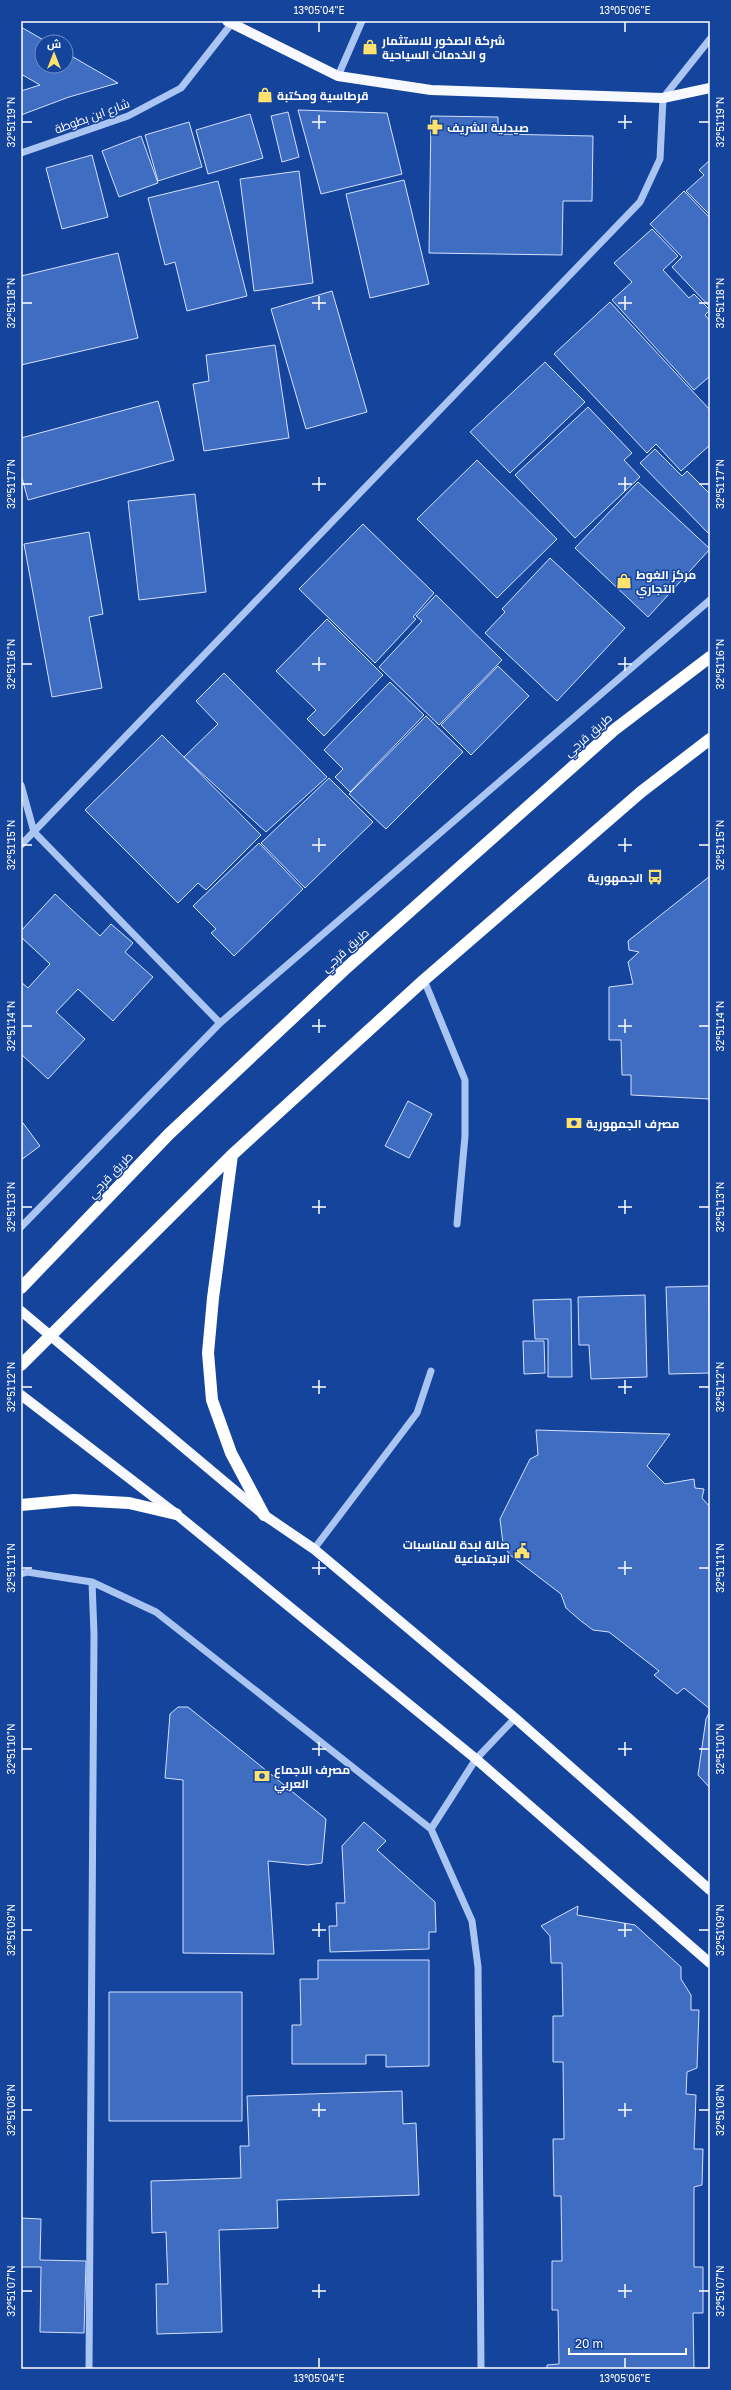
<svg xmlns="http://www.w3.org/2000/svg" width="731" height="2390" viewBox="0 0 731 2390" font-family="'Golos Text',Cairo,sans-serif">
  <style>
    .building { fill: #3e6dc2; stroke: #d3e2fd }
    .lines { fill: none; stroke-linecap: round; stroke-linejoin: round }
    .minor { stroke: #abc5f3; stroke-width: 7 }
    .major { stroke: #f7f9ff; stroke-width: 10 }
    .highway { stroke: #fff; stroke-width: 12 }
    .ticks { fill: none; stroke: #fff; stroke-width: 1.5 }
    .labels { text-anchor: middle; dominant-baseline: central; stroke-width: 3; stroke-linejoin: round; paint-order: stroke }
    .poi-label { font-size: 12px; font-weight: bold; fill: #fff; stroke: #15449c; text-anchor: start }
    .street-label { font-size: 12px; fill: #fff; stroke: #15449c }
    .neatline { fill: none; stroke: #fff; stroke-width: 1.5 }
    .ticks-label { font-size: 10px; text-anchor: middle; fill: #fff }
  </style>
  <rect width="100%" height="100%" fill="#15449c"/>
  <!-- building -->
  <path class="building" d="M21,27L47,42H42V66H66V53L118,83L69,97L21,115V91L40,85L21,74Z
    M298,110L387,113L402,174L321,194Z
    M288,112L299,157L282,162L271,116Z
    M250,114L263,158L208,174L196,130Z
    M431,116L498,117V134L593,136L592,201H563L562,255L429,253Z
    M189,122L202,167L158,181L145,135Z
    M141,136L158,183L119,197L102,151Z
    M92,155L108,217L62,229L46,168Z
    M710,160V215L686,191L704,175L699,170Z
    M299,171L313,283L254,291L240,179Z
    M404,180L429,284L370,298L346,194Z
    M218,181L247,296L187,311L175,262L165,265L148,198Z
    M684,191L710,218V307L672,267L682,257L650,224Z
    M652,229L678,256L663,270L689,298L694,294L710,310L705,315L710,321V376L694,390L612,300L632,282L614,263Z
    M118,253L138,338L21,365V276Z
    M332,291L367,412L306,429L271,309Z
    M610,302L710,410V445L681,471L656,444L647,453L554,354Z
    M275,345L289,438L204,451L193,384L209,381L206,355Z
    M545,362L585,402L510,473L470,432Z
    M158,401L174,460L28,500L21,474V438Z
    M588,407L632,453L624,460L640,477L575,538L515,475Z
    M655,449L682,476L687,471L710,494V535L640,463Z
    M477,460L557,539L497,598L417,519Z
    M638,482L710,549L648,617L575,548Z
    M195,494L206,592L139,600L128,501Z
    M363,524L434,593L413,617L416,619L375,663L299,589Z
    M89,532L103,614L89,617L102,688L52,697L24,544Z
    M550,558L625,628L557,701L485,633L505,612L502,609Z
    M436,595L502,660L439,725L379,667L422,621L416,616Z
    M327,619L383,675L324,736L307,719L316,710L276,671Z
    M498,666L529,696L471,755L441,725Z
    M224,673L327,777L266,832L184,757L218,724L196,701Z
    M390,682L424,715L350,792L335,777L343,769L324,750Z
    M426,716L463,752L386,829L349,794Z
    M162,735L261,835L206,890L198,883L178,903L85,810Z
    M329,778L373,822L305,888L261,843Z
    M259,843L303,889L234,956L211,933L216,929L193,906Z
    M710,876V1099L631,1095V1075H622L621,1040H609V987L633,984L628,962L639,952L629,950L628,941Z
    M55,894L100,936L111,924L133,943L125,952L153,977L113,1021L78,989L56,1012L85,1039L48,1079L21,1054V982L28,988L50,964L21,937V931Z
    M408,1101L432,1114L409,1158L385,1146Z
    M23,1123L40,1146L21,1160V1125Z
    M709,1286L710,1373L669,1374L666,1287Z
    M645,1295L647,1377L591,1379L589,1345H579L578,1297Z
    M571,1299L572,1377H548V1339H535L533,1300Z
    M523,1341H544L545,1373L524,1374Z
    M536,1430L670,1434L647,1466L665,1484L694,1479L695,1488L704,1489L702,1498L710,1507V1709L684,1688L677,1694L654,1675L659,1671L609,1632L593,1630L581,1621L566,1608L561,1594L510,1555L503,1544L500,1519L530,1459L538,1455Z
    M178,1707H188L326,1819L322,1863L308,1865L268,1861L274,1954L183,1953V1780L165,1778L170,1714Z
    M710,1711V1788L698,1775L706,1719Z
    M364,1822L386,1841L377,1850L435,1902L436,1932H429V1949L330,1952L329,1926H337L336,1903H345L342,1846Z
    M578,1906L577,1915L635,1925L681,1967V1979L691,1995V2010H699L697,2068L687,2072L686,2094L696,2095L694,2149H703L702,2185L694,2187V2267H703V2313H693L694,2369H547V2365L559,2364L558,2310H552V2261H562L561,2196H554L553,2139H564L563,2062H553V2016H563L562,1963H551L550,1936L541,1926Z
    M318,1960H429V2066L386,2067V2055H366V2064H292V2025H301L300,1979H318Z
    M109,1992H242V2121H109Z
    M402,2091L403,2124L416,2123L419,2195L277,2200L278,2228L219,2230L222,2332L157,2334L156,2284H168L166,2232L152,2233L151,2181L241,2178L240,2146H249L247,2096Z
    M21,2218L41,2219L40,2260L86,2261L84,2333L40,2332L41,2267H21Z"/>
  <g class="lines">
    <!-- minor -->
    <path class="minor" d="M338,76L362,21
      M21,153L128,116L181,88L232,23
      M21,785L34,832L220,1023
      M21,845L640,202L660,159L663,98L710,39
      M424,980L465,1080V1136L457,1224
      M21,1227L220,1023L710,600
      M314,1549L417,1413L431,1371
      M21,1574L27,1572L92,1582L156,1612L431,1829L472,1921L478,1967L481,2369
      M431,1829L476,1759L515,1718
      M89,2369L94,1634L92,1582"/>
    <!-- major -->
    <path class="major" d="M227,21L338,76L431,90L663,98L710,88
      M21,1311L264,1515L314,1549L515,1718L710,1890
      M21,1395L176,1514L476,1759L710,1963"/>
    <!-- highway -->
    <path class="highway" d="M232,1155L213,1298L208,1353L212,1400L231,1453L264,1515
      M21,1288L169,1134L344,970L614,730L710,657
      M21,1365L232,1155L424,980L641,792L710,739
      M21,1505L74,1500L129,1503L176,1514"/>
  </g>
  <!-- ticks -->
  <path class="ticks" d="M319,22V32M625,22V32M319,115V129M625,115V129M22,122H32M312,122H326M618,122H632M699,122H709M319,296V310M625,296V310M22,303H32M312,303H326M618,303H632M699,303H709M319,477V491M625,477V491M22,484H32M312,484H326M618,484H632M699,484H709M319,657V671M625,657V671M22,664H32M312,664H326M618,664H632M699,664H709M319,838V852M625,838V852M22,845H32M312,845H326M618,845H632M699,845H709M319,1019V1033M625,1019V1033M22,1026H32M312,1026H326M618,1026H632M699,1026H709M319,1200V1214M625,1200V1214M22,1207H32M312,1207H326M618,1207H632M699,1207H709M319,1380V1394M625,1380V1394M22,1387H32M312,1387H326M618,1387H632M699,1387H709M319,1561V1575M625,1561V1575M22,1568H32M312,1568H326M618,1568H632M699,1568H709M319,1742V1756M625,1742V1756M22,1749H32M312,1749H326M618,1749H632M699,1749H709M319,1923V1937M625,1923V1937M22,1930H32M312,1930H326M618,1930H632M699,1930H709M319,2103V2117M625,2103V2117M22,2110H32M312,2110H326M618,2110H632M699,2110H709M319,2284V2298M625,2284V2298M22,2291H32M312,2291H326M618,2291H632M699,2291H709M319,2358V2368M625,2358V2368"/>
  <!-- icons -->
  <defs>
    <symbol id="shop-bare" viewBox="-9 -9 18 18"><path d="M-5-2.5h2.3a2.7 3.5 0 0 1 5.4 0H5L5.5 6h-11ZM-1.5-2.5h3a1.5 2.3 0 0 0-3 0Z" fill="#ffe26d" stroke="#15449c" stroke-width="2.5" paint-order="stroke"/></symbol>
    <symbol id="pharmacy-bare" viewBox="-9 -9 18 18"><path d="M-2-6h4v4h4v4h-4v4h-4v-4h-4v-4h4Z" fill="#ffe26d" stroke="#15449c" stroke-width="2.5" paint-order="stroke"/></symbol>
    <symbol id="bus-bare" viewBox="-9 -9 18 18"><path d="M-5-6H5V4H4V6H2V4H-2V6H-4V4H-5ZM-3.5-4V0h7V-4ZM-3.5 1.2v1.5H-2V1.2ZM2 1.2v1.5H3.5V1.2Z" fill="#ffe26d" stroke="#15449c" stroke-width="2.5" paint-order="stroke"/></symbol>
    <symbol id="bank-bare" viewBox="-9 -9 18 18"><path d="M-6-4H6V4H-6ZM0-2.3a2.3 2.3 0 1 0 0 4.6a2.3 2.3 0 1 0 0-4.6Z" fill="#ffe26d" stroke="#15449c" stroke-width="2.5" paint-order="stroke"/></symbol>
    <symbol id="civic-bare" viewBox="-9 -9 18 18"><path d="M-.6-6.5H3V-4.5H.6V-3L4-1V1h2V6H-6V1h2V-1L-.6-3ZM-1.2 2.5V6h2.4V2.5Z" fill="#ffe26d" stroke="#15449c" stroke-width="2.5" paint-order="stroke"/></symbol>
  </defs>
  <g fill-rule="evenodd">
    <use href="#shop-bare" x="359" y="36" width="22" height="22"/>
    <use href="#shop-bare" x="254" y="84" width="22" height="22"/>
    <use href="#pharmacy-bare" x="424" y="116" width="22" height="22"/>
    <use href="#shop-bare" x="613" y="570" width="22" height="22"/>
    <use href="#bus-bare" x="644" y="866" width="22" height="22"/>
    <use href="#bank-bare" x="563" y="1112" width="22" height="22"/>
    <use href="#civic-bare" x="511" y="1540" width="22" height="22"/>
    <use href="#bank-bare" x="251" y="1765" width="22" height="22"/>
  </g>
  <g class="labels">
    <!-- poi labels -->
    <g class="poi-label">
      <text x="382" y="40">شركة الصخور للاستثمار<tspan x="382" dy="14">و الخدمات السياحية</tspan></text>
      <text x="277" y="95">قرطاسية ومكتبة</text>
      <text x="447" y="127">صيدلية الشريف</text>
      <text x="636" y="574">مركز الغوط<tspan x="636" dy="14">التجاري</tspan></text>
      <text x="643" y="877" text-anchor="end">الجمهورية</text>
      <text x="586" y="1123">مصرف الجمهورية</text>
      <text x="510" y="1544" text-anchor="end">صالة لبدة للمناسبات<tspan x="510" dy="14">الاجتماعية</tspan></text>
      <text x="274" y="1769">مصرف الاجماع<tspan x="274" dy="14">العربي</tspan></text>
    </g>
    <!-- street labels -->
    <g class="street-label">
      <text transform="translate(92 116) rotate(-20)">شارع ابن بطوطة</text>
      <text transform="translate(588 735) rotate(-41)">طريق قرجي</text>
      <text transform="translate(345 950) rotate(-42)">طريق قرجي</text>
      <text transform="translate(110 1175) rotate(-46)">طريق قرجي</text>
    </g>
  </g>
  <!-- border -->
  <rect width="731" height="2390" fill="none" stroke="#15449c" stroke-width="44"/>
  <!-- north arrow -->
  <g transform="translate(54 54)"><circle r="19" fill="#15449c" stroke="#738fc4"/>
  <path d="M0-3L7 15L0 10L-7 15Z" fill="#ffe26d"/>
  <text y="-6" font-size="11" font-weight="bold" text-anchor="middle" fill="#ffffff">ش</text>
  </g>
  <!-- scale -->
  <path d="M569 2348v6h117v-6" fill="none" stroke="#ffffff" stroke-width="2"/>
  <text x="575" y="2348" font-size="12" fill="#ffffff" stroke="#15449c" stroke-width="3" paint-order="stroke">20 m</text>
  <rect x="22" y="22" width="687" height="2346" class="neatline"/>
  <g class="ticks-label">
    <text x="319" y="14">13°05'04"E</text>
    <text x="625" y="14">13°05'06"E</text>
    <text transform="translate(11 122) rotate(-90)" y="4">32°51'19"N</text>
    <text transform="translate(720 122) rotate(-90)" y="4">32°51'19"N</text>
    <text transform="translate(11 303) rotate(-90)" y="4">32°51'18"N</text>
    <text transform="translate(720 303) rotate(-90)" y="4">32°51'18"N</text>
    <text transform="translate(11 484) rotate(-90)" y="4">32°51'17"N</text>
    <text transform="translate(720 484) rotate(-90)" y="4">32°51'17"N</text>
    <text transform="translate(11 664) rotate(-90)" y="4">32°51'16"N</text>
    <text transform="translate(720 664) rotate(-90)" y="4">32°51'16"N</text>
    <text transform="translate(11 845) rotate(-90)" y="4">32°51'15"N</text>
    <text transform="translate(720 845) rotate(-90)" y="4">32°51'15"N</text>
    <text transform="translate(11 1026) rotate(-90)" y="4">32°51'14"N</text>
    <text transform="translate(720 1026) rotate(-90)" y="4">32°51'14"N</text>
    <text transform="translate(11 1207) rotate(-90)" y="4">32°51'13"N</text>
    <text transform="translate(720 1207) rotate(-90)" y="4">32°51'13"N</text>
    <text transform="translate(11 1387) rotate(-90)" y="4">32°51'12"N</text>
    <text transform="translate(720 1387) rotate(-90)" y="4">32°51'12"N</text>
    <text transform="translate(11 1568) rotate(-90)" y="4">32°51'11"N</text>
    <text transform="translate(720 1568) rotate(-90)" y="4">32°51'11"N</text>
    <text transform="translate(11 1749) rotate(-90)" y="4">32°51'10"N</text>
    <text transform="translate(720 1749) rotate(-90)" y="4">32°51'10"N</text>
    <text transform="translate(11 1930) rotate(-90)" y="4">32°51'09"N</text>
    <text transform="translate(720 1930) rotate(-90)" y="4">32°51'09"N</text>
    <text transform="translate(11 2110) rotate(-90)" y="4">32°51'08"N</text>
    <text transform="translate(720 2110) rotate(-90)" y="4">32°51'08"N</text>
    <text transform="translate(11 2291) rotate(-90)" y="4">32°51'07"N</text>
    <text transform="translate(720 2291) rotate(-90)" y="4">32°51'07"N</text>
    <text x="319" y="2382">13°05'04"E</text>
    <text x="625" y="2382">13°05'06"E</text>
  </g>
</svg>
